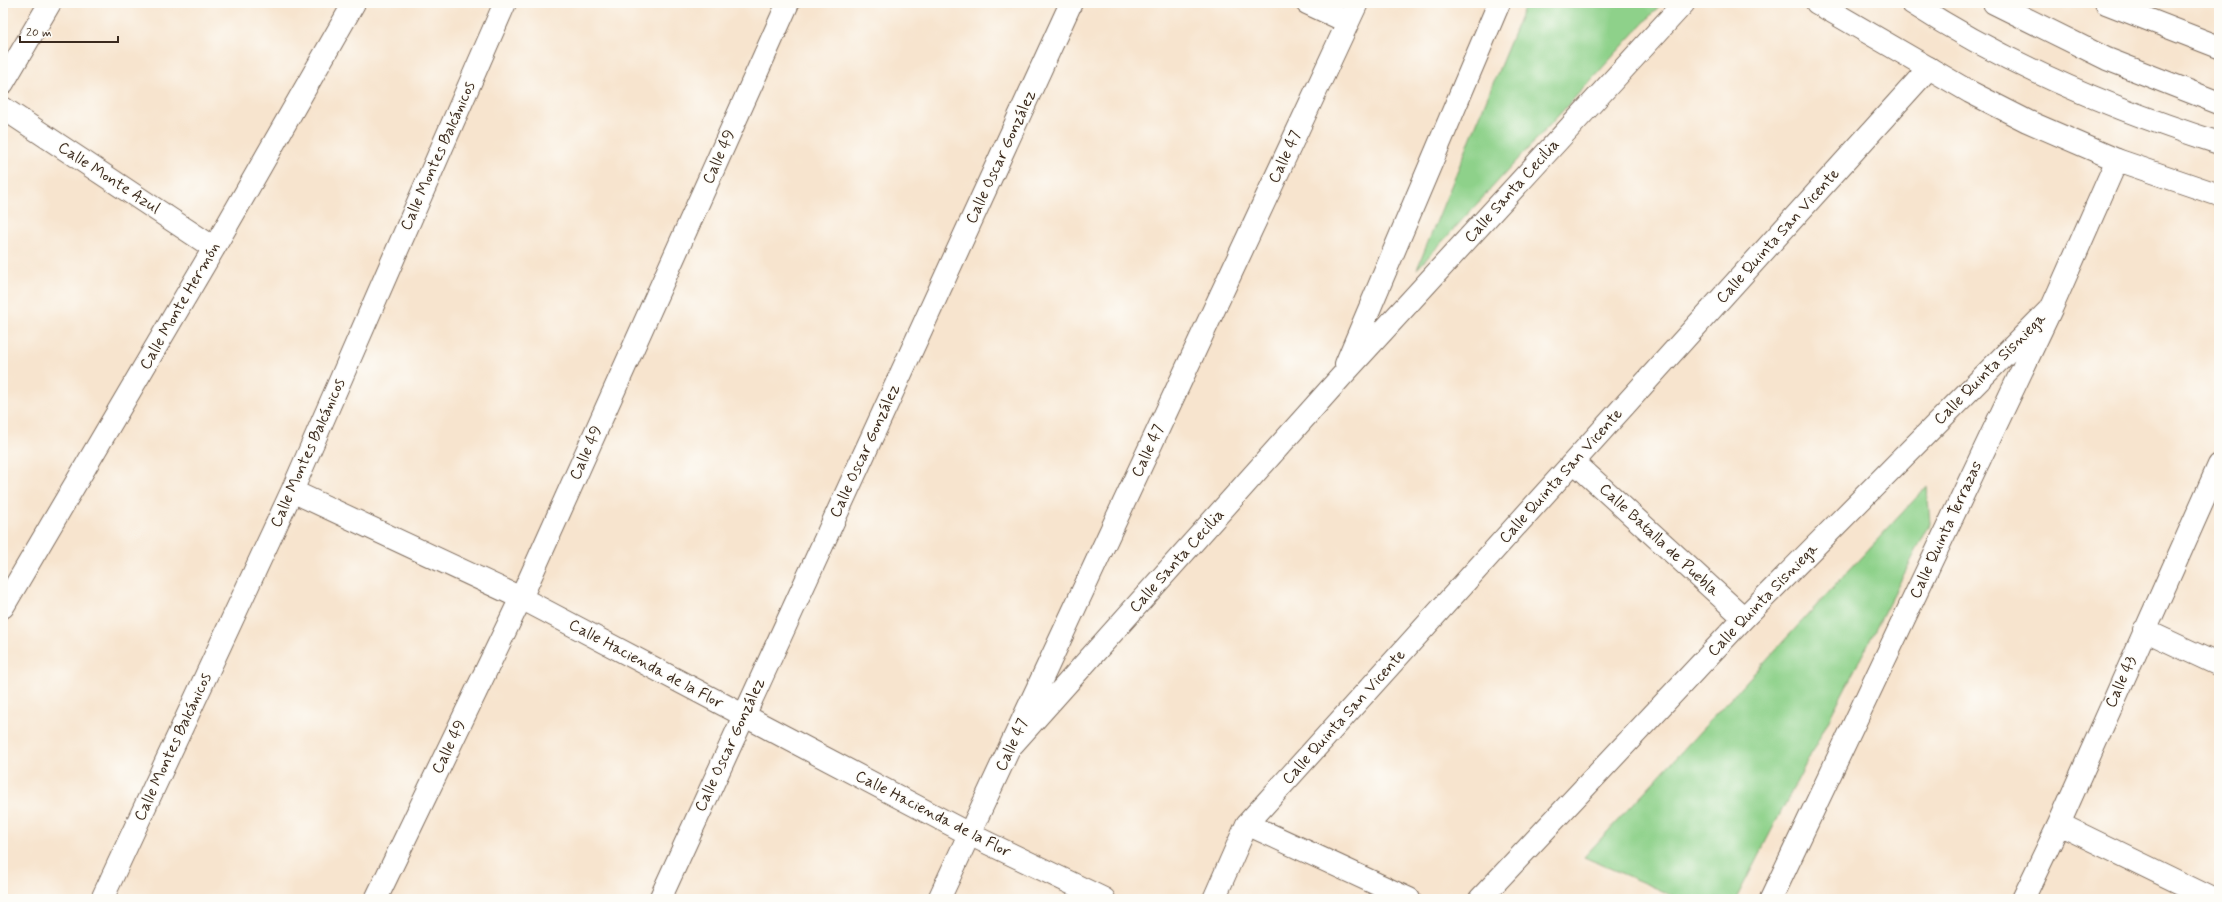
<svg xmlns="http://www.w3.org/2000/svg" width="2222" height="902" viewBox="0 0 2222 902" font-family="Mynerve,sans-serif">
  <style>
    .green { fill: #8ed18a; stroke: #647e54 }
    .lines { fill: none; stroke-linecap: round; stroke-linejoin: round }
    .street-casing { stroke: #7d6b5c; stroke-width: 24 }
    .secondary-casing { stroke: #7d6b5c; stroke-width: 24 }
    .primary-casing { stroke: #7d6b5c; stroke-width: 24 }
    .street { stroke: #fff; stroke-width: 22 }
    .secondary { stroke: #fff; stroke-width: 22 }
    .primary { stroke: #fff; stroke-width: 22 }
    .labels { text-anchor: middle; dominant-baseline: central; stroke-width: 3; stroke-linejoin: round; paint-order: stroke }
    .street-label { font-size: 16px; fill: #3b2a1e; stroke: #fdfcf7 }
  </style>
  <rect width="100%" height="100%" fill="#fdfcf7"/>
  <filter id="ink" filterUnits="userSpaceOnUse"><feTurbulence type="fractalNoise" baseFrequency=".025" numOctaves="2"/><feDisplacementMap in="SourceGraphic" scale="8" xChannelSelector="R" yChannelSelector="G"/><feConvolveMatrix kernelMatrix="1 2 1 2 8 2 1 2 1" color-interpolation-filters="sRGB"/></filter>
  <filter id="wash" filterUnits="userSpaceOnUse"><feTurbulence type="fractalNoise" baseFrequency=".012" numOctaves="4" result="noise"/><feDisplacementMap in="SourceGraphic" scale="16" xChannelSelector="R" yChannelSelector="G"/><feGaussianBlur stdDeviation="0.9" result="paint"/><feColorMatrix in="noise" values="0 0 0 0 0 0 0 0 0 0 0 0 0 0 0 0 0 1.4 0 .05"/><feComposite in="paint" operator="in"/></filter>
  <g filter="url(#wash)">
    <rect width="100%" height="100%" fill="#f7e4ce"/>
    <!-- green -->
    <path class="green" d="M1526,3H1662L1417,269Z
      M1927,486L1930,524L1736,899H1681L1584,857Z"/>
  </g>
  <g filter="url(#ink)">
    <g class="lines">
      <defs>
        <path id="street" d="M1307,3L1348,22
          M3,83L50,3
          M3,108L214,248
          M1346,364L1499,3
          M1574,462L1744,618
          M292,491L521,598L969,834L1104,899
          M3,607L214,248L354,3
          M2144,630L2219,665
          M1013,744L1340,378L1684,3
          M1247,824L1409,899
          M2059,824L2213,899
          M102,899L292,491L505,3
          M376,899L521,598L788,3
          M660,899L1071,3
          M939,899L1357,3
          M1214,899L1247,824L1929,68
          M1480,899L1744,618L2052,307
          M1771,899L2052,307L2117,160
          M2023,899L2059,824L2219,465"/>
        <path id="secondary" d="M1817,3L1970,92L2027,121L2117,160L2219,195
          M2106,3L2219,47"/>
        <path id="primary" d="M1912,3C2007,65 2112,109 2219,143
          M1994,3L2107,59L2219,103"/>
      </defs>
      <!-- street casing -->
      <use href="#street" class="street-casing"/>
      <!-- secondary casing -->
      <use href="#secondary" class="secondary-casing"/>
      <!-- primary casing -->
      <use href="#primary" class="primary-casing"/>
      <!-- street -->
      <use href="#street" class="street"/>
      <!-- secondary -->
      <use href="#secondary" class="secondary"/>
      <!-- primary -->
      <use href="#primary" class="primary"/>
    </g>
  </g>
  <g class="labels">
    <!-- street labels -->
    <g class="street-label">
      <text transform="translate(438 156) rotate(-66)">Calle Montes Balcánicos</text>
      <text transform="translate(719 157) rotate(-66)">Calle 49</text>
      <text transform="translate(1001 157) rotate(-65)">Calle Oscar González</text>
      <text transform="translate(1285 157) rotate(-65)">Calle 47</text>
      <text transform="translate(109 178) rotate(33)">Calle Monte Azul</text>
      <text transform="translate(1512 191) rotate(-48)">Calle Santa Cecilia</text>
      <text transform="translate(1778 236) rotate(-48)">Calle Quinta San Vicente</text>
      <text transform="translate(180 306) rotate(-60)">Calle Monte Hermón</text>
      <text transform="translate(1990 369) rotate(-45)">Calle Quinta Sisniega</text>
      <text transform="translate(865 451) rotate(-65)">Calle Oscar González</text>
      <text transform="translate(1148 451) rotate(-65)">Calle 47</text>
      <text transform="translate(308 453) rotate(-66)">Calle Montes Balcánicos</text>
      <text transform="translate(586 453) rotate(-66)">Calle 49</text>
      <text transform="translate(1561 476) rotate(-48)">Calle Quinta San Vicente</text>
      <text transform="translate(1946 530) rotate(-65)">Calle Quinta Terrazas</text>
      <text transform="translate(1659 540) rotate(43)">Calle Batalla de Puebla</text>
      <text transform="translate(1177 561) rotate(-48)">Calle Santa Cecilia</text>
      <text transform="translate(1763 600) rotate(-46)">Calle Quinta Sisniega</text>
      <text transform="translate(646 664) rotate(28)">Calle Hacienda de la Flor</text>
      <text transform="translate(2121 682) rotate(-66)">Calle 43</text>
      <text transform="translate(1344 717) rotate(-48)">Calle Quinta San Vicente</text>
      <text transform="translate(730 745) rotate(-65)">Calle Oscar González</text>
      <text transform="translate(1012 745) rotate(-65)">Calle 47</text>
      <text transform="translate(173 747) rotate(-65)">Calle Montes Balcánicos</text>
      <text transform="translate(449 747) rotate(-64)">Calle 49</text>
      <text transform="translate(933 814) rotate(27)">Calle Hacienda de la Flor</text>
    </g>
  </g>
  <!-- margin -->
  <rect width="2222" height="902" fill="none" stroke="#fdfcf7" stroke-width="16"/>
  <!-- scale -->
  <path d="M20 36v6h98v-6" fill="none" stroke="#3b2a1e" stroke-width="2"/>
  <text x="26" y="36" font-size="12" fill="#3b2a1e" stroke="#fdfcf7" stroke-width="3" paint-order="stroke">20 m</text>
</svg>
